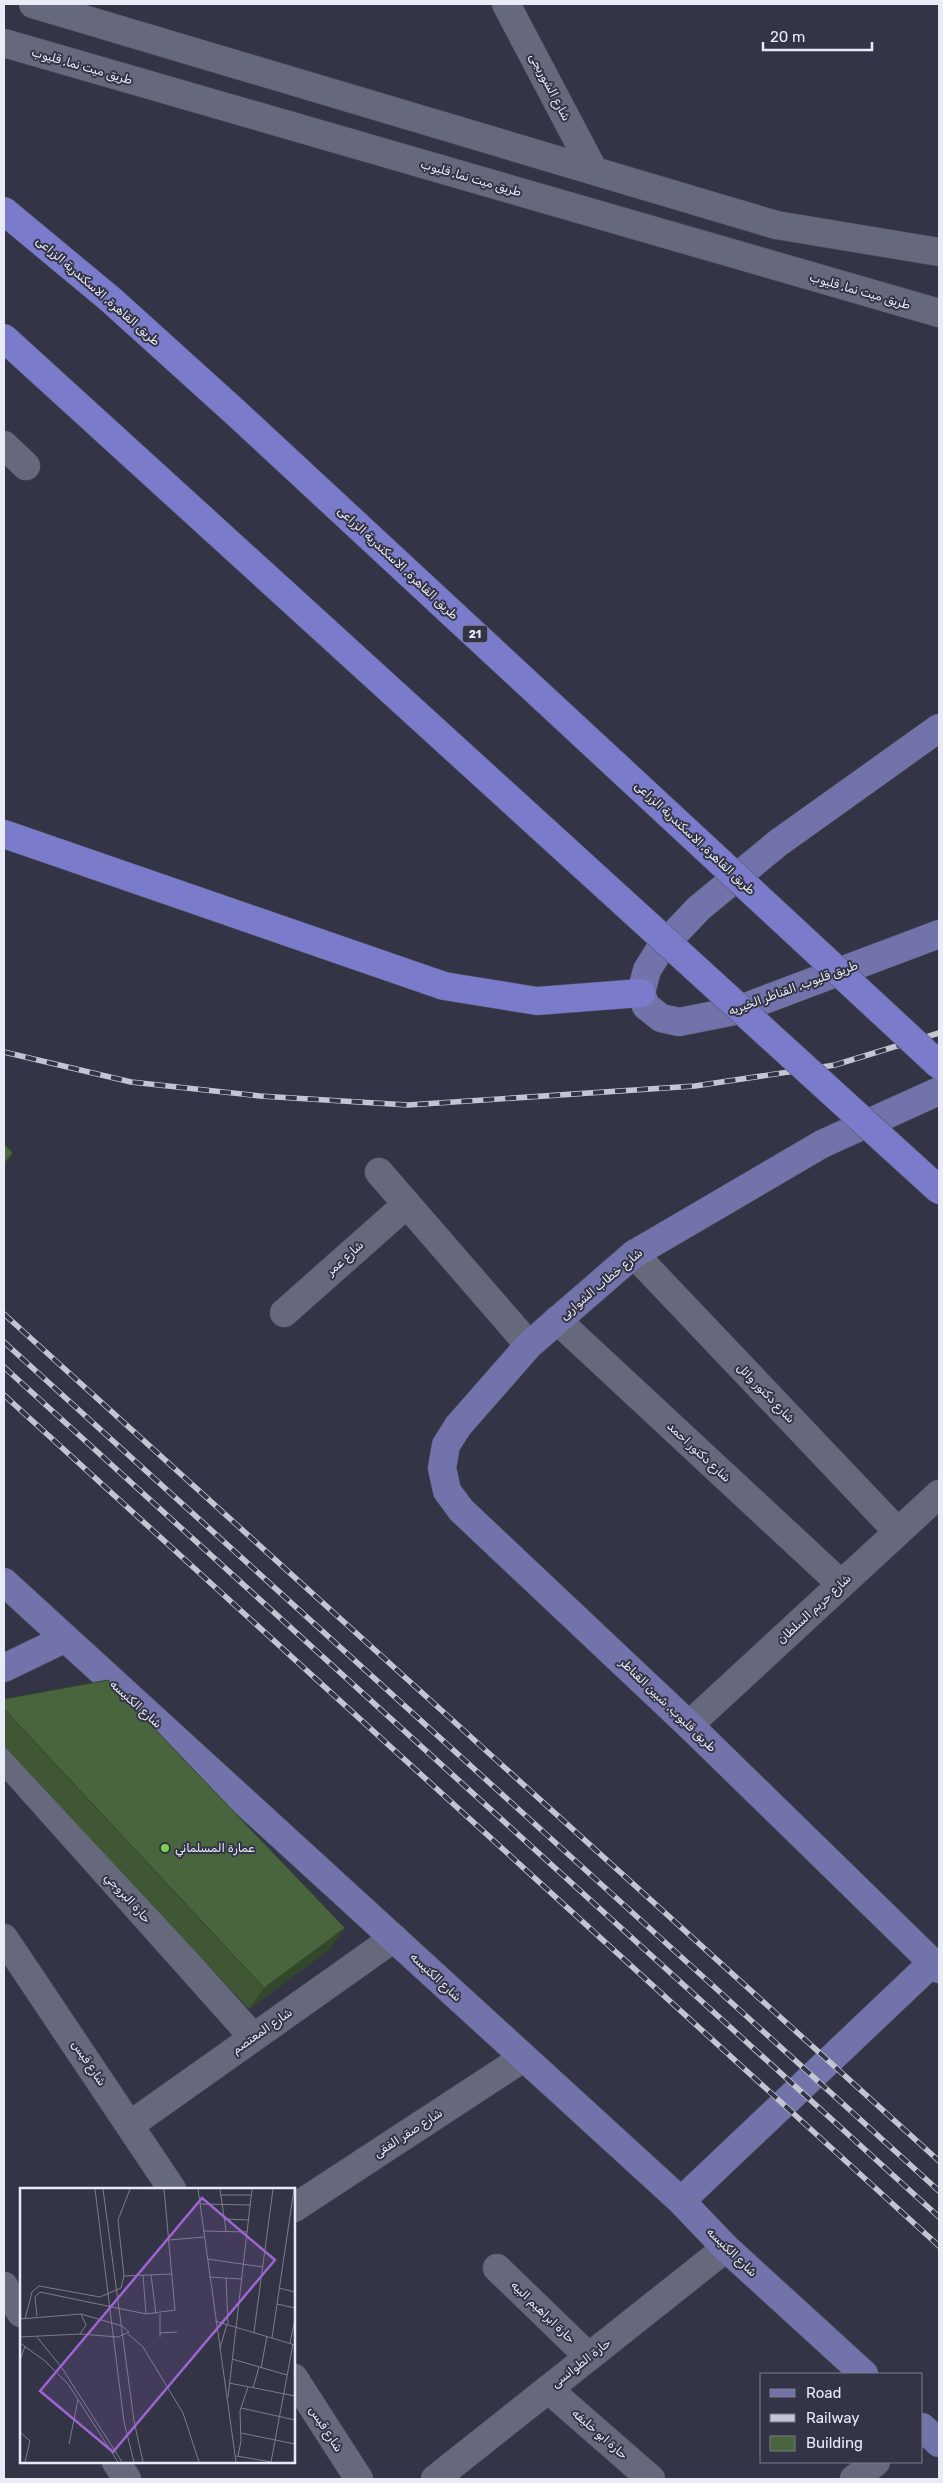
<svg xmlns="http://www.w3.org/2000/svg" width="943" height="2483" viewBox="0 0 943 2483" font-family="Rubik,'Noto Sans Arabic',sans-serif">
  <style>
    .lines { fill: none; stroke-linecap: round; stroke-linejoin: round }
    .minor-casing { stroke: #515261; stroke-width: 29 }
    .major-casing { stroke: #515261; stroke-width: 29 }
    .highway-casing { stroke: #515261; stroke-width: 29 }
    .minor { stroke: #66687c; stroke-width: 28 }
    .major { stroke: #7273ab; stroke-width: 28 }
    .highway { stroke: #7a7bca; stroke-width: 28 }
    .rail-casing { stroke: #c3c5d1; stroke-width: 5.5 }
    .rail { stroke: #333446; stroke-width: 4; stroke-dasharray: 11; stroke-linecap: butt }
    .highway-bridge-casing { stroke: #515261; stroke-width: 29; stroke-linecap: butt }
    .highway-bridge { stroke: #7a7bca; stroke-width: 28 }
    .wall { fill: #3f5734 }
    .shaded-wall { fill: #33472b }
    .building { fill: #49653d; stroke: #33472b }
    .poi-dot { fill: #7ed153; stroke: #333446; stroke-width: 2 }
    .labels { text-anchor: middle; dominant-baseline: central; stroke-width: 4; stroke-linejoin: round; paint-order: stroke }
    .shield { fill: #333446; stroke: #b2b4c1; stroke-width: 1 }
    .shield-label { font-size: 11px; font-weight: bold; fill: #e9ebf6 }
    .street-label { font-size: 12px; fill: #e9ebf6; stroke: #333446 }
    .poi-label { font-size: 12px; fill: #e9ebf6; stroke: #333446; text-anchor: start }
    .inset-road { fill: none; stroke: #7c7d8c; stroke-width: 1 }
    .view { fill: #9c65d0; fill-opacity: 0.15; stroke: #9c65d0; stroke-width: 2.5 }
    .inset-edge { fill: none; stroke: #e9ebf6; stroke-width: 2.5 }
  </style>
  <rect width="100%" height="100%" fill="#333446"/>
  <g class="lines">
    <defs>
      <path id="minor" d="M33,4L776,225L939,252
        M506,4L594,171
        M4,43L939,313
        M4,445L26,466
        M379,1172L529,1345
        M634,1254L898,1532
        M284,1313L407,1204
        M557,1320L841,1584
        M689,1725L939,1494
        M4,1758L253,2037
        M4,1938L172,2189
        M130,2125L394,1938
        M294,2208L523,2058
        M497,2268L589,2357
        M4,2286L21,2313
        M294,2378L359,2479
        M548,2389L651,2479
        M116,2462L127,2479
        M435,2479L726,2248
        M854,2479L876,2462"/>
      <path id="major" d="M939,728L778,843L699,908L660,949L647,970L641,993L646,1006L661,1018L679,1022L735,1011L939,934
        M939,1091L822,1144L634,1254L529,1345L458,1426L446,1445L442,1468L447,1491L461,1510L689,1725L939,1969
        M4,1582L681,2201L726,2248L864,2374
        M4,1668L64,1639
        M681,2201L933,1962
        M922,2427L939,2443"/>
      <path id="highway" d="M4,834L444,986L537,1001L641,993"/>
    </defs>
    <!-- minor casing -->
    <use href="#minor" class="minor-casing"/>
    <!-- major casing -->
    <use href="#major" class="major-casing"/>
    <!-- highway casing -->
    <use href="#highway" class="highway-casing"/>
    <!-- minor -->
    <use href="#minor" class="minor"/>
    <!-- major -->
    <use href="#major" class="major"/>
    <!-- highway -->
    <use href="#highway" class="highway"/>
    <defs>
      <path id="rail" d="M4,1052L131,1082L260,1096L408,1105L695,1086L835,1065L939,1033
        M4,1314L939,2161
        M4,1342L939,2191
        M4,1367L939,2217
        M4,1395L939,2246"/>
    </defs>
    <!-- rail casing -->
    <use href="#rail" class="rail-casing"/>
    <!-- rail -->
    <use href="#rail" class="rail"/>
    <defs>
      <path id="highway-bridge" d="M4,211L110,299L235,412L939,1065
        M4,338L939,1190"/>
    </defs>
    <!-- highway-bridge casing -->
    <use href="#highway-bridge" class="highway-bridge-casing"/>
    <!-- highway-bridge -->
    <use href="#highway-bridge" class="highway-bridge"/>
  </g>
  <!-- wall -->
  <path class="wall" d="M4,1699L330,1949L249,2009L4,1746Z"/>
  <!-- shaded-wall -->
  <path class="shaded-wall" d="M13,1153L4,1167V1163Z
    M345,1928L330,1949L249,2009L264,1988Z"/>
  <!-- building -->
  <path class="building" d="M4,1144L13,1153L4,1163Z
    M108,1680L345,1928L264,1988L4,1709V1699Z"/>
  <!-- markers -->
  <circle class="poi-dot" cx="165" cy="1848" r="5"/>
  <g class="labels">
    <!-- shield labels -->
    <rect class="shield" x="462.5" y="625.5" width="25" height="17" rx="4"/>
    <g class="shield-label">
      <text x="475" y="634">21</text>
    </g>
    <!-- street labels -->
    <g class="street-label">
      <text transform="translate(82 66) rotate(16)">طريق ميت نما, قليوب</text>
      <text transform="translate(550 87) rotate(62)">شارع الشوربجى</text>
      <text transform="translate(471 178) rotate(16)">طريق ميت نما, قليوب</text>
      <text transform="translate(98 291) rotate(41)">طريق القاهرة, الاسكندرية الزراعى</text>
      <text transform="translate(860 291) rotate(16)">طريق ميت نما, قليوب</text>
      <text transform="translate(398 563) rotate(43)">طريق القاهرة, الاسكندرية الزراعى</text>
      <text transform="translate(695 838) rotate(43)">طريق القاهرة, الاسكندرية الزراعى</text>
      <text transform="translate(793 988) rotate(-20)">طريق قليوب, القناطر الخيريه</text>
      <text transform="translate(345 1258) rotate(-42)">شارع عمر</text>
      <text transform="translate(601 1284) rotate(-40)">شارع خطاب الشواربى</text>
      <text transform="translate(766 1393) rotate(46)">شارع دكتور وائل</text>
      <text transform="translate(699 1452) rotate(43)">شارع دكتور احمد</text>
      <text transform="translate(814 1609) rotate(-43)">شارع حريم السلطان</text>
      <text transform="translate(136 1704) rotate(42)">شارع الكنيسه</text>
      <text transform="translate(668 1705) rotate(44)">طريق قليوب, شبين القناطر</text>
      <text transform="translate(128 1898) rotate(48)">حارة البروجي</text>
      <text transform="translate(436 1977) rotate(43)">شارع الكنيسه</text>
      <text transform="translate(262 2031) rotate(-35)">شارع المعتصم</text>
      <text transform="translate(89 2063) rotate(56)">شارع قيس</text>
      <text transform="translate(408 2133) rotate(-33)">شارع صقر الفقى</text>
      <text transform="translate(732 2252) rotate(44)">شارع الكنيسه</text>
      <text transform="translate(543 2312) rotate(44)">حارة ابراهيم البيه</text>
      <text transform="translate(581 2363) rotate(-38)">حارة الطوانسى</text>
      <text transform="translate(326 2429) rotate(57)">شارع قيس</text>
      <text transform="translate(600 2434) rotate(41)">حارة ابو خليفه</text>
    </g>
    <!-- poi labels -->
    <g class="poi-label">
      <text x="175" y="1848">عمارة المسلماني</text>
    </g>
  </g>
  <!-- overview -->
  <g transform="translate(20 2188)">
    <rect width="275" height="275" fill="#333446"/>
    <path class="inset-road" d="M75,1L104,234L114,274M83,1L114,233L123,274M178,1L216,274M200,1L206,43M200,7H232M180,16L231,17M204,31L229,32M183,43L227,44M149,52L184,49M187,71L243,79M123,87L126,126M131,87L136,126M104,88L152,86M189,89L221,91M206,90L208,136M259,100L275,104M257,116L275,120M140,126V149M17,128L15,109L20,104L126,126L155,122L144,1M0,131L61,126L102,138L109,144L98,149L60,146L0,149M5,131L12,104L19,98L80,109L101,100L104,88L98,32L110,1M195,133L275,157M234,144L253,1M140,145L157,144M60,146L66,137L61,126M108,146L123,159L163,225L179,274M17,149L42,180L102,274M252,150L274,1M0,155L25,173L48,196L98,274M270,155L275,131M200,160L207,136M212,171L267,187M0,173L5,158M241,180L247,148M209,195L275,208M233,200L239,179M208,209L232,1M221,220L275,232M0,244L10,253L5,274M221,245L275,256M49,256L58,212M216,268L252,274M218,268L221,253L220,223L228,199M251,274L273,156"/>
    <path class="view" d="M182,10L255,72L93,264L20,203Z"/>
    <rect width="275" height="275" class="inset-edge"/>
  </g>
  <!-- border -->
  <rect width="943" height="2483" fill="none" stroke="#e9ebf6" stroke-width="10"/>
  <!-- legend -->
  <rect x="760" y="2373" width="162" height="90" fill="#333446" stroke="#7c7d8c"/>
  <rect x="770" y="2389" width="25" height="8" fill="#7273ab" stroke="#7c7d8c"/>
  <text x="806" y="2398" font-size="15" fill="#e9ebf6">Road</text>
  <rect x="770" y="2414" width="25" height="8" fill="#c3c5d1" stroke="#7c7d8c"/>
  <text x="806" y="2423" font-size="15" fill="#e9ebf6">Railway</text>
  <rect x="770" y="2436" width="25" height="15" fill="#49653d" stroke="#7c7d8c"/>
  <text x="806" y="2448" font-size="15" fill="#e9ebf6">Building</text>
  <!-- scale -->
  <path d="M763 42v8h109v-8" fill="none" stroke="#e9ebf6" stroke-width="2.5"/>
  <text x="770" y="42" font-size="15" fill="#e9ebf6" stroke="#333446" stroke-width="4" paint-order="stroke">20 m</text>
</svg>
